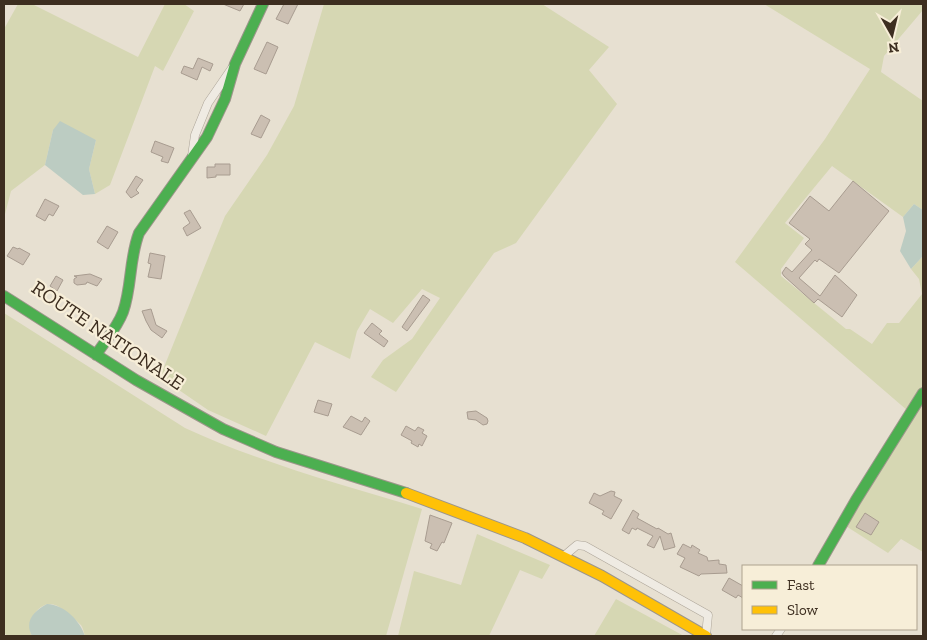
<svg xmlns="http://www.w3.org/2000/svg" width="927" height="640" viewBox="0 0 927 640" font-family="'Zilla Slab',serif">
  <style>
    .green { fill: #d6d7b3 }
    .water { fill: #bcccc2 }
    .building { fill: #cbbfb2; stroke: #a89c90 }
    .lines { fill: none; stroke-linecap: round; stroke-linejoin: round }
    .street-casing { stroke: #ada599; stroke-width: 9 }
    .fast-casing { stroke: #9c958a; stroke-width: 12 }
    .slow-casing { stroke: #9c958a; stroke-width: 12 }
    .street { stroke: #efebe3; stroke-width: 8 }
    .fast { stroke: #4caf50; stroke-width: 10 }
    .slow { stroke: #ffc107; stroke-width: 10 }
    .labels { text-anchor: middle; dominant-baseline: central; stroke-width: 4.5; stroke-linejoin: round; paint-order: stroke }
    .street-label { font-size: 20px; fill: #3d2e20; stroke: #f7eed8 }
  </style>
  <rect width="100%" height="100%" fill="#e7e0d1"/>
  <!-- green -->
  <path class="green" d="M18,4H32L138,57L165,4H184L194,11L163,71L155,66L110,185L95,194L89,169L96,140L53,130L45,165L11,191L4,218V29Z
    M324,4H542L609,47L589,70L617,104L516,243L494,253L427,347L396,392L371,377L383,360L412,339L440,298L422,289L393,323L370,309L357,331L350,359L315,342L266,436L208,410L160,377L225,216L267,155L294,106Z
    M764,4H923V10L884,56L881,72L923,101V210L914,204L903,217L832,166L785,223L804,238L781,269V276L846,329H850L872,344L887,323H899L922,294L919,279L911,269L923,256V552L901,539L888,553L838,521L908,411L735,262L825,139L870,69Z
    M4,313L185,428C261,463 343,485 422,509L386,636H85C84,633 83,628 81,625C77,621 60,606 55,605C40,599 25,622 32,636H8L4,633Z
    M477,534L550,565L542,579L520,570L489,636H398L414,571L461,585Z
    M616,599L684,636H594Z"/>
  <!-- water -->
  <path class="water" d="M60,121L96,140L89,169L95,194L83,195L45,165L53,130Z
    M914,204L923,210V256L911,269L900,251L906,231L903,217Z
    M47,604C65,605 80,621 85,636H32C24,621 34,611 47,604Z"/>
  <!-- building -->
  <path class="building" d="M223,4H244L240,11Z
    M284,4H298L288,24L276,19Z
    M267,42L278,47L266,74L254,69Z
    M198,58L213,64L210,71L202,67L197,80L181,73L184,66L193,69Z
    M261,115L270,120L261,138L251,134Z
    M155,141L174,148L168,163L161,161L163,157L151,152Z
    M215,164H230V175H216V177L207,178V167H215Z
    M136,176L143,180L136,190L139,193L131,198L126,192Z
    M853,181L889,211L839,273L819,259L817,262L815,260L799,278L820,296L835,275L857,295L842,317L818,299L814,303L784,276L782,273L786,267L792,272L812,250L805,244L810,239L789,223L810,196L829,211Z
    M45,199L59,206L53,216L49,214L45,221L36,216Z
    M190,210L201,228L187,236L183,228L190,223L184,213Z
    M107,226L118,232L108,249L97,242Z
    M13,247L18,249L19,248L30,254L23,265L7,256Z
    M150,253L165,256L161,279L148,277L151,264L148,263Z
    M90,274L102,279L97,286L87,282L86,284L77,285L74,283V279L77,277L74,276Z
    M56,276L63,280L57,291L50,286Z
    M423,295L430,300L407,331L402,327Z
    M151,309L156,325L167,331L162,338L151,330L146,321L142,311Z
    M372,323L382,331L379,334L388,341L384,347L364,333Z
    M318,400L332,404L328,416L314,412Z
    M476,411L487,418L488,421L487,424L483,425L476,420L468,419L467,412Z
    M351,416L362,422L365,417L370,421L361,435L343,427Z
    M406,426L415,431L418,427L424,430L422,433L427,436L422,446L419,444L418,447L411,443L412,441L401,435Z
    M611,491L615,492L614,496L622,500L611,519L602,514L604,511L589,503L594,493L600,496Z
    M633,510L639,514L637,518L657,529L658,528L668,534L671,533L675,547L664,550L660,536L654,548L647,545L653,536L637,528L636,530L632,528L629,534L622,530Z
    M865,513L879,522L871,535L856,527Z
    M430,515L452,523L444,543L442,542L437,551L430,548L432,544L425,541Z
    M683,544L691,548L692,545L700,550L698,553L707,557L708,561L719,560V564L726,565L727,573L701,574L699,576L680,567L685,558L677,554Z
    M729,578L743,586V598L738,595L736,598L722,590Z"/>
  <g class="lines">
    <defs>
      <path id="street" d="M192,156L195,135L208,103L232,68
        M564,556L577,545L585,546L708,615L706,636
        M776,636L781,629"/>
      <path id="fast" d="M4,296L136,380L223,429L276,452L406,493
        M96,355C105,341 117,328 123,312C132,287 129,259 139,233L207,137L225,99L235,64L263,4
        M818,566L856,500L923,393"/>
      <path id="slow" d="M406,493L525,538L602,576L706,636"/>
    </defs>
    <!-- street casing -->
    <use href="#street" class="street-casing"/>
    <!-- fast casing -->
    <use href="#fast" class="fast-casing"/>
    <!-- slow casing -->
    <use href="#slow" class="slow-casing"/>
    <!-- street -->
    <use href="#street" class="street"/>
    <!-- fast -->
    <use href="#fast" class="fast"/>
    <!-- slow -->
    <use href="#slow" class="slow"/>
  </g>
  <g class="labels">
    <!-- street labels -->
    <g class="street-label">
      <text transform="translate(108 335) rotate(34)">ROUTE NATIONALE</text>
    </g>
  </g>
  <!-- border -->
  <rect width="927" height="640" fill="none" stroke="#3d2e20" stroke-width="10"/>
  <!-- legend -->
  <rect x="742" y="565" width="175" height="65" fill="#f7eed8" stroke="#ada18e"/>
  <rect x="752" y="581" width="25" height="8" fill="#4caf50" stroke="#ada18e"/>
  <text x="787" y="590" font-size="15" fill="#3d2e20">Fast</text>
  <rect x="752" y="606" width="25" height="8" fill="#ffc107" stroke="#ada18e"/>
  <text x="787" y="615" font-size="15" fill="#3d2e20">Slow</text>
  <!-- north arrow -->
  <g transform="translate(892 35) rotate(172)" stroke="#f7eed8" stroke-width="4" paint-order="stroke">
  <path d="M0-4L9 19L0 12L-9 19Z" fill="#3d2e20"/>
  <text y="-8" font-size="14" font-weight="bold" text-anchor="middle" fill="#3d2e20">N</text>
  </g>
</svg>
